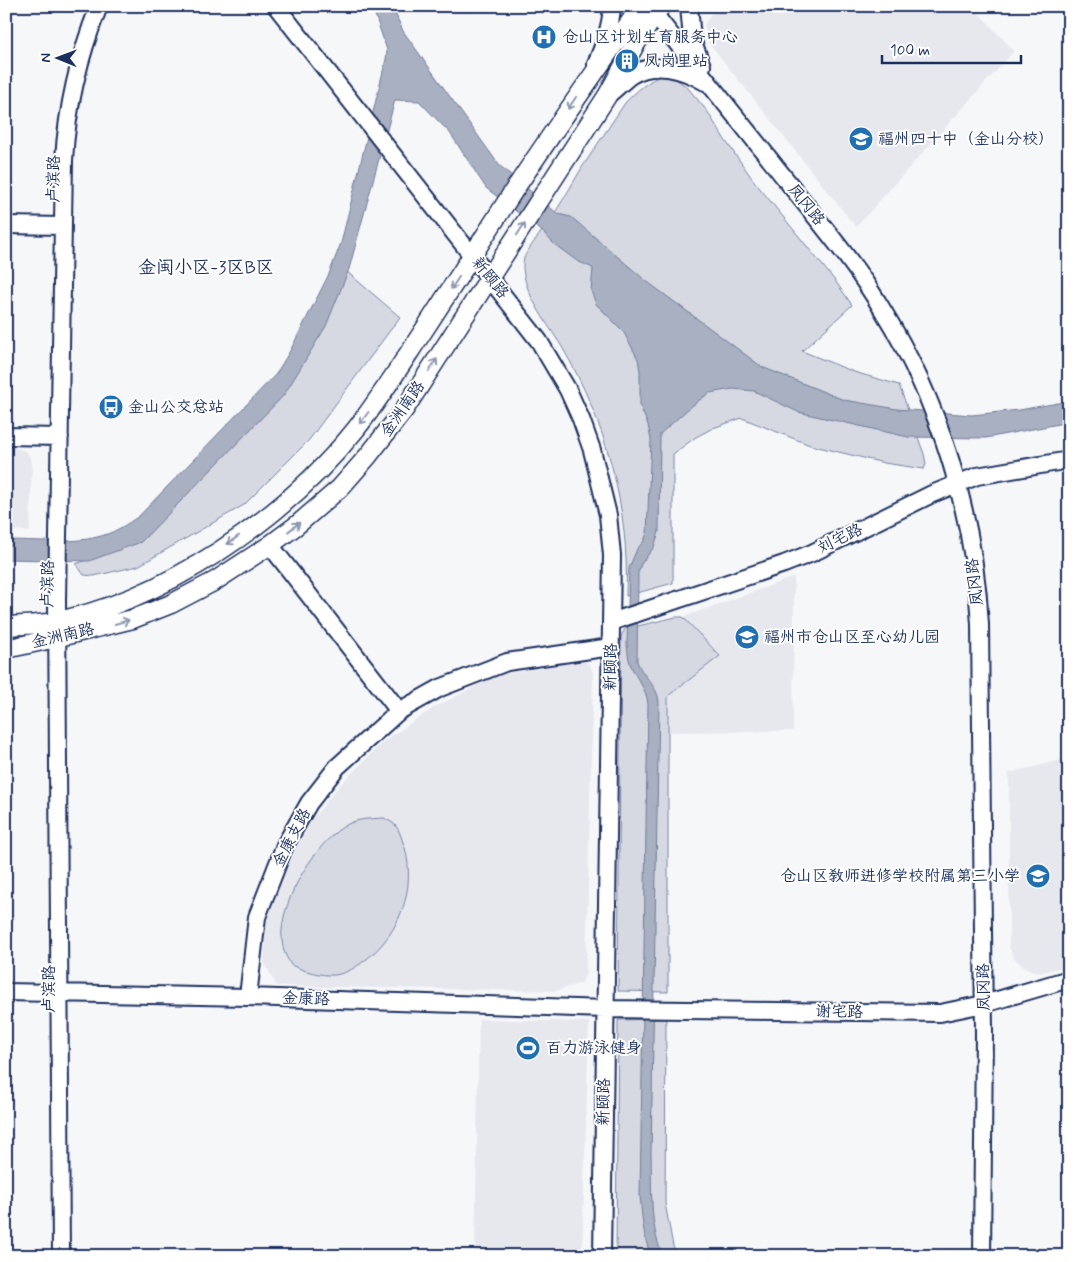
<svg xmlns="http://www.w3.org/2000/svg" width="1075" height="1262" viewBox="0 0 1075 1262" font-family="Mynerve,'LXGW WenKai TC',sans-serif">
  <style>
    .built { fill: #e6e8ee }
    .green { fill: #d6d9e2; stroke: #7884a0 }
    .water { fill: #a9b0c1; stroke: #707c99 }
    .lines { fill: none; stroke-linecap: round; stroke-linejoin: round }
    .secondary-casing { stroke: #1b2f5e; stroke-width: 20 }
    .primary-casing { stroke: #1b2f5e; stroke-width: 21 }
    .secondary { stroke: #fff; stroke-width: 16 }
    .primary { stroke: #fff; stroke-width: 18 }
    .oneway { stroke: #8d97ae }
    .labels { text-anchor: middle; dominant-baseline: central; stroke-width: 4; stroke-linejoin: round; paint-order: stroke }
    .poi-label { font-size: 16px; fill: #1b2f5e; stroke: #fff; text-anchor: start }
    .street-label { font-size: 16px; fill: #1b2f5e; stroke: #fff }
    .neighbourhood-label { font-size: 18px; fill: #1b2f5e; stroke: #fff }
  </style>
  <rect width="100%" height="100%" fill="#f6f7f9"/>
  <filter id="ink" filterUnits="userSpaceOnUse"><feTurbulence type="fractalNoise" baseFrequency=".02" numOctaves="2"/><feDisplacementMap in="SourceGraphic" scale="10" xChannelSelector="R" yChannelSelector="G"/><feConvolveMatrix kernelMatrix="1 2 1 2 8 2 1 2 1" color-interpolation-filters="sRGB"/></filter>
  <g filter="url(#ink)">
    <!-- built -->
    <path class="built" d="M716,6H972L1014,51L856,227L709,43L704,25Z
      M6,447L16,448L27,452L32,462L30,532L20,530L6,532Z
      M794,577L793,731L668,732V696L720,656L683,617Z
      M584,661L589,664L593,673L586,973L582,983L555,991L277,986L264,963L266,924L281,875L298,837L338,787L384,741L435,707L497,675Z
      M1069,758V965L1040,973L1033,971L1021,965L1013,957L1009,946V773Z
      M479,1019L589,1022L582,1256H475Z"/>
    <!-- green -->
    <path class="green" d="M663,75L675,78L688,88L707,111L725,140L754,181L836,282L852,305L802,351L854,372L899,385L924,454L926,464L924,469L884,463L810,445L742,418L713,428L696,437L673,454V583L626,596C630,508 606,422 562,347C548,324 517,285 524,258C526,251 550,221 556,211C565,197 574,181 583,166C597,145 611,124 625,103C635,92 649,80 663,75Z
      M346,271L400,317L309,440L244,505L138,566L94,576L84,575L76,564L140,540L233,441Z
      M676,617H683L720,656L668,696V992L618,991L621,636L625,629Z
      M384,818C387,820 392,822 394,824C400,829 402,841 405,848C416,889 400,932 368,958C358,966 348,973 335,975C320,976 304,971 291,965C288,959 284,954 283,947C274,910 313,846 343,827C356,818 370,819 384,818Z
      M666,1019L665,1203L673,1246L678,1256H616L618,1020Z"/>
    <!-- water -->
    <path class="water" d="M372,6H392L403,31L499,165L558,214L571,217L645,280L762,367L844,400L897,409L972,415L1019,410L1069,401V422L986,438L908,437L798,412L754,391L733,389L709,393L688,409L660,434L659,532L654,547L641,564L638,573L637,661C642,677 658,685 659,702L651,1154C652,1187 649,1226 663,1256H651C643,1237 642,1216 640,1196L648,704C646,687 638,682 632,668C628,660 628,653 627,645L629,568L637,549L644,541L647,533L651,440L648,425L640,406V371L638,359L623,331L596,304L591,291L593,268L577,261L554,244L543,232L486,188L450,133L419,101L395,100L349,269L326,326L284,395L141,542L89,561L6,559V540C34,540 71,544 97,537C112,534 126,525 139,516L276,374L291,349L329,274L341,243L386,59L387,50Z"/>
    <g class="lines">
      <defs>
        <path id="secondary" d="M276,6L539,341L568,390L581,419L592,450L608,515L612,555L602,1256
          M648,6C694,65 741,123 787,181C820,223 855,263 882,309C940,403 974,514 980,624L984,1033L982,1256
          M689,6L692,39L702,66
          M596,64C604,45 611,27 612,6
          M609,94C616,89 622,82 630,76C654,60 683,69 705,82
          M6,225L63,226
          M6,436L60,437
          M270,545L399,711
          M611,622L784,564L812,553L932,494L977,476L1069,460
          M6,992L248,997L605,1009L940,1013L984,1004L1069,979
          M248,997L257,917L285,845L309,803L337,767L399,711L440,688L507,662L611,647
          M61,1256L57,600L64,160C67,106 79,56 99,6"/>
        <path id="primary" d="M6,626C20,625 34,625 48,623C163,602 284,519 356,429C381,397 402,363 424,330C452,287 480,244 507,201C550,135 596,71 641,6
          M6,649L47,640L133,619L171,604L215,581L270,545L297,525L340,488L368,456L404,410L607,96L635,45L661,6"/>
      </defs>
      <!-- secondary casing -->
      <use href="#secondary" class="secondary-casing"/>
      <!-- primary casing -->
      <use href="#primary" class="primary-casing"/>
      <!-- secondary -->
      <use href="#secondary" class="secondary"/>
      <!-- primary -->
      <use href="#primary" class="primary"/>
    </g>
    <!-- one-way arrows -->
    <defs><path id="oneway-shaft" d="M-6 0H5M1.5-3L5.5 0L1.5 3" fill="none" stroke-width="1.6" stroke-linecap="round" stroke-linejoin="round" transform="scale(1.25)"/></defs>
    <g class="oneway">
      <use href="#oneway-shaft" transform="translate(572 103) rotate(124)"/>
      <use href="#oneway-shaft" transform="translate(521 229) rotate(-57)"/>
      <use href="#oneway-shaft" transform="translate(455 283) rotate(123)"/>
      <use href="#oneway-shaft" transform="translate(433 365) rotate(-57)"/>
      <use href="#oneway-shaft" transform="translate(364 418) rotate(127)"/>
      <use href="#oneway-shaft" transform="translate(294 527) rotate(-38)"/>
      <use href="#oneway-shaft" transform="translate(233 540) rotate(144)"/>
      <use href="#oneway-shaft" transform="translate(122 622) rotate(-15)"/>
    </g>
  </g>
  <!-- icons -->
  <defs>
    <symbol id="hospital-disc" viewBox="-11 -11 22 22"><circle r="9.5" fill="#1f6fb2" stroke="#fff"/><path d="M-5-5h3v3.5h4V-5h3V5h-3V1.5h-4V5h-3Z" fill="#fff"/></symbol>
    <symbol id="building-disc" viewBox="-11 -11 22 22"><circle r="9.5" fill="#1f6fb2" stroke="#fff"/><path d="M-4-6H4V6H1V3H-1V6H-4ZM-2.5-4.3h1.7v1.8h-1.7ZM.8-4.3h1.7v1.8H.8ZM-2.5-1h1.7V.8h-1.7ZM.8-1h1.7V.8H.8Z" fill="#fff"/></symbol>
    <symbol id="school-disc" viewBox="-11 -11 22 22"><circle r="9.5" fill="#1f6fb2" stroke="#fff"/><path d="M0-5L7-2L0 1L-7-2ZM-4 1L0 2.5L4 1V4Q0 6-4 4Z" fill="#fff"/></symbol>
    <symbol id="bus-disc" viewBox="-11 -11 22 22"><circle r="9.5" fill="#1f6fb2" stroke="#fff"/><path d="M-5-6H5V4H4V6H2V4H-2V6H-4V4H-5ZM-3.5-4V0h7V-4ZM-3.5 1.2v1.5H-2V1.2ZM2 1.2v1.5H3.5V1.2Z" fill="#fff"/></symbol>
    <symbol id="stadium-disc" viewBox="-11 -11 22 22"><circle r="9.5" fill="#1f6fb2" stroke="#fff"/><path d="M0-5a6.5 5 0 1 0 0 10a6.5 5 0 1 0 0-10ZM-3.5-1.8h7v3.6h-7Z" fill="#fff"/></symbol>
  </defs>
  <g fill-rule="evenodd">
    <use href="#hospital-disc" x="530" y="23" width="28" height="28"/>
    <use href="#building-disc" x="613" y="47" width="28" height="28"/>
    <use href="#school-disc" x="847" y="125" width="28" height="28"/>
    <use href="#bus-disc" x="97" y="393" width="28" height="28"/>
    <use href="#school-disc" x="733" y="623" width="28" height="28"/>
    <use href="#school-disc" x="1024" y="862" width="28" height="28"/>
    <use href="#stadium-disc" x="514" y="1034" width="28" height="28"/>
  </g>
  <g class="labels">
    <!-- poi labels -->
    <g class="poi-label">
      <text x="562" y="37">仓山区计划生育服务中心</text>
      <text x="644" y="61">凤岗里站</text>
      <text x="878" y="139">福州四十中（金山分校）</text>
      <text x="128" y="407">金山公交总站</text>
      <text x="764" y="637">福州市仓山区至心幼儿园</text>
      <text x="1020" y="876" text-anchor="end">仓山区教师进修学校附属第三小学</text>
      <text x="546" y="1048">百力游泳健身</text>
    </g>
    <!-- street labels -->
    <g class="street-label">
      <text transform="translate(54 179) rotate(-89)">卢滨路</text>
      <text transform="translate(806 205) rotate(51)">凤冈路</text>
      <text transform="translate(490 278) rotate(51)">新颐路</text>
      <text transform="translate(403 409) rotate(-55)">金洲南路</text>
      <text transform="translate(840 539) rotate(-26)">刘宅路</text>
      <text transform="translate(975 582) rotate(-97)">凤冈路</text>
      <text transform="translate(48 584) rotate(-89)">卢滨路</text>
      <text transform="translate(63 636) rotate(-13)">金洲南路</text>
      <text transform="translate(611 667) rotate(-89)">新颐路</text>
      <text transform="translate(292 838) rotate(-63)">金康支路</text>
      <text transform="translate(984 987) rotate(-91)">凤冈路</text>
      <text transform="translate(49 989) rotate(-90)">卢滨路</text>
      <text transform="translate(306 999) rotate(2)">金康路</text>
      <text transform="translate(839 1012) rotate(1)">谢宅路</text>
      <text transform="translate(604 1102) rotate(-89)">新颐路</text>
    </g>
    <!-- neighbourhood labels -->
    <g class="neighbourhood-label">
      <text x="206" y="268">金闽小区-3区B区</text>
    </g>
  </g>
  <!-- margin -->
  <rect width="1075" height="1262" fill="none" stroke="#fff" stroke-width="25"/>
  <rect x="12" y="12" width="1050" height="1237" fill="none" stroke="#1b2f5e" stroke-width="2" filter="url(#ink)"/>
  <!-- north arrow -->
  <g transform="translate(58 58) rotate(271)" stroke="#ffffff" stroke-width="4" paint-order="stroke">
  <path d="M0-4L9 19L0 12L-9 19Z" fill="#1b2f5e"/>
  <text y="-8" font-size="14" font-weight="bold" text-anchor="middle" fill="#1b2f5e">N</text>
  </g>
  <!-- scale -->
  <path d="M882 55v8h139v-8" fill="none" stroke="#1b2f5e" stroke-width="2.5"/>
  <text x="890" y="55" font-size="15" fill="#1b2f5e" stroke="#ffffff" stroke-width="4" paint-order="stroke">100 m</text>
</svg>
